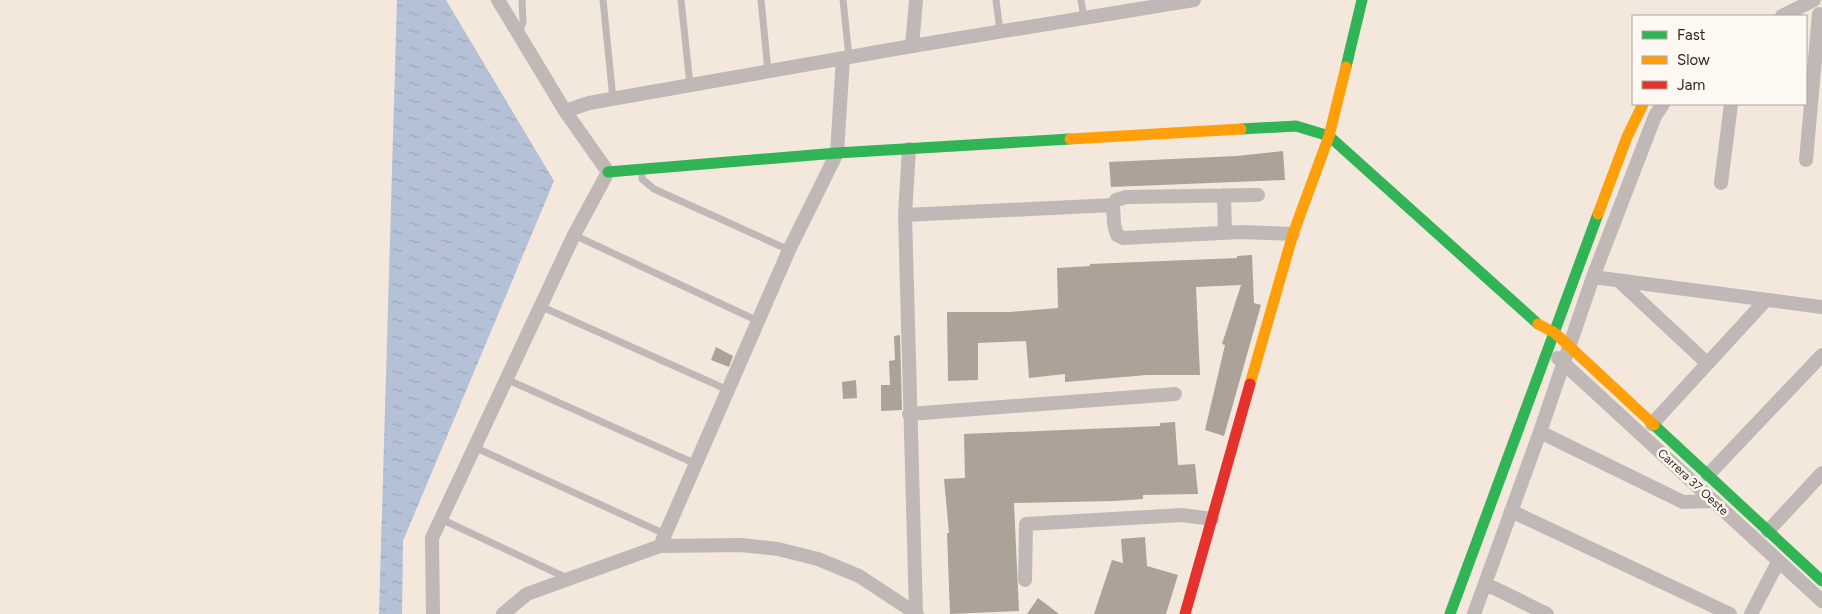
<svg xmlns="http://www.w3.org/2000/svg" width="1822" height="614" viewBox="0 0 1822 614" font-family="Figtree,sans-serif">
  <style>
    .water { fill: url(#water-ripples) }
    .building { fill: #aca297 }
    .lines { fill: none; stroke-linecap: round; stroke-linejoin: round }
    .lane { stroke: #bfb8b6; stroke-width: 7 }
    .street { stroke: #bfb8b6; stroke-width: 14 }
    .fast { stroke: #30b455; stroke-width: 11 }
    .slow { stroke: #ff9f0a; stroke-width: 11 }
    .jam { stroke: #e5322d; stroke-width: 11 }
    .labels { text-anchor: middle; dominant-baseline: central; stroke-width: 5; stroke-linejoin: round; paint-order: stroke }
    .street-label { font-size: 12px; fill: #30261b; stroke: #fef8f3 }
  </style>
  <defs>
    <pattern id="water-ripples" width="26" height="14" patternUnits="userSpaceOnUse" patternTransform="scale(1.25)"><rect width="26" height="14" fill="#b5c1d6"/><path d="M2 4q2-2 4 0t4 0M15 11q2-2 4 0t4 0" fill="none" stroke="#9ca6b7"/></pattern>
  </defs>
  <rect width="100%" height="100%" fill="#f4e8dc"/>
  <!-- water -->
  <path class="water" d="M397,0H446L554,181L403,541L402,614H379Z"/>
  <!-- building -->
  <path class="building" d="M1283,151L1285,180L1111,187L1109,162L1236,156Z
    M1252,255L1254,303L1261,305L1224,436L1205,430L1225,345L1222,344L1241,285L1196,287L1200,375H1147L1065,382V374L1029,378L1026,341L978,343V380L948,381L947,312H1010L1058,308L1057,268L1090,266V264L1237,258V256Z
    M900,335L902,410L881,411V385H890L889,361L895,360L894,336Z
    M716,347L733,356L729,367L711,360Z
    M856,380L857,398L843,399L842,382Z
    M1175,422L1178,465L1195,464L1198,494L1143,495V499L1114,501L1014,503L1019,611L950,614L947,533H949L944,479L965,478L964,434L1160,426V423Z
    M1145,537L1147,566L1178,575L1166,614H1094L1112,560L1123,563L1121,539Z
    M1038,598L1059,614H1027Z"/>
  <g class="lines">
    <!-- lane -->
    <path class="lane" d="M603,0L613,99
      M681,0L690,85
      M761,0L768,71
      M843,0L849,57
      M996,0L1000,31
      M1081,0L1084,18
      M519,34L523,22L522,0
      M642,171V179L654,189L789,250
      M574,235L758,321
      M540,306L728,390
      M506,379L696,464
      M474,447L665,534
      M441,519L567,578"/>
    <!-- street -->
    <path class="street" d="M1782,16L1814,0
      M912,46L916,0
      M565,111L589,103L912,46L1194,0
      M909,149L905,215L916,613
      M1806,160L1819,14
      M1721,183L1731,104
      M1224,195L1225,233
      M1258,195L1126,197L1116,200L1113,205L1114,224L1117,235L1123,238L1241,232L1293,234
      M905,215L1113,205
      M1593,277L1822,307
      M1619,281L1707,363
      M1558,358L1822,601
      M909,414L1175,394
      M1652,424L1765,301
      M1540,432L1683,502L1714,501
      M1708,475L1822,355
      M1511,511L1730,614
      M1768,531L1822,473
      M660,546L789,250L837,153L843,58
      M1025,580L1026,524L1182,515L1212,519
      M1486,584L1547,614
      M433,614L432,538L574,235L608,172L565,111L498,0
      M503,614L527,594L660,546L741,545L778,549L818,559L859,576L917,614
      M1474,614L1540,432L1593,277L1655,116L1663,104
      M1751,614L1778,562"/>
    <!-- fast -->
    <path class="fast" d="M1346,67L1362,0
      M1241,129L1296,126L1329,136L1538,324
      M608,172L837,153L1070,139
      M1654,425L1822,581
      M1450,614L1598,214"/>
    <!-- slow -->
    <path class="slow" d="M1070,139L1241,129
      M1598,214L1627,137L1643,104
      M1538,324L1555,333L1654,425
      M1250,384L1293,234L1329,136L1346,67"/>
    <!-- jam -->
    <path class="jam" d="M1185,614L1250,384"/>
  </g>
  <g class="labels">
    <!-- street labels -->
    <g class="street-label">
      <text transform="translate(1693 482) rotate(43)">Carrera 37 Oeste</text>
    </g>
  </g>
  <!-- legend -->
  <rect x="1632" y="15" width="175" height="90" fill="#fef8f3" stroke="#aca49d"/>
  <rect x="1642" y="31" width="25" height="8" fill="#30b455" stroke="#aca49d"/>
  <text x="1677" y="40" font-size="15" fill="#30261b">Fast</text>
  <rect x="1642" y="56" width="25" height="8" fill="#ff9f0a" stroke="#aca49d"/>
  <text x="1677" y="65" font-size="15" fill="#30261b">Slow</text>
  <rect x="1642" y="81" width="25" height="8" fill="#e5322d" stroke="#aca49d"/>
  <text x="1677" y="90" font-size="15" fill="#30261b">Jam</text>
</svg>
